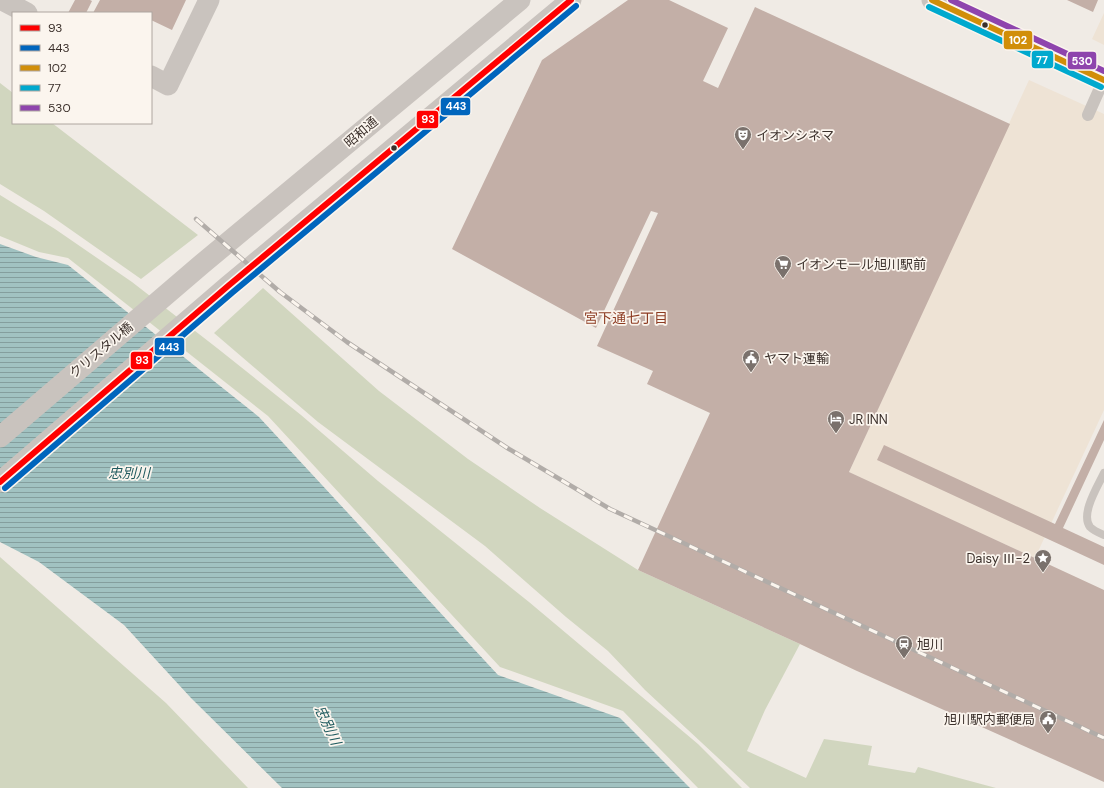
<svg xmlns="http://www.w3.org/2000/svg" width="1104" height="788" viewBox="0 0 1104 788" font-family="'DM Sans','Noto Sans JP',sans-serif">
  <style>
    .grass { fill: #d1d6bf }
    .plaza { fill: #eee3d5 }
    .water { fill: url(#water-rules) }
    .building { fill: #c3afa7 }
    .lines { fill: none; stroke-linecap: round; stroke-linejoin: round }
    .service { stroke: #c9c3be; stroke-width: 8 }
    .pedestrian { stroke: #c9c3be; stroke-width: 12 }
    .tertiary { stroke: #c9c3be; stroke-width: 21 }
    .rail-casing { stroke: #b1aca8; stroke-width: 4.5 }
    .rail { stroke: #fbf5ee; stroke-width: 3; stroke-dasharray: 9; stroke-linecap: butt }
    .bus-1-casing { stroke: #fbf5ee; stroke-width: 9 }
    .bus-2-casing { stroke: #fbf5ee; stroke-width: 9 }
    .bus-3-casing { stroke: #fbf5ee; stroke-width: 9 }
    .bus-4-casing { stroke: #fbf5ee; stroke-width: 9 }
    .bus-5-casing { stroke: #fbf5ee; stroke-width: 9 }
    .bus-1 { stroke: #f00; stroke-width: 6 }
    .bus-2 { stroke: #0065bd; stroke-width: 6 }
    .bus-3 { stroke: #d18e09; stroke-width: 6 }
    .bus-4 { stroke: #00a9ce; stroke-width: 6 }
    .bus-5 { stroke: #8e44ad; stroke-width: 6 }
    .bus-dot { fill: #3b302b; stroke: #fbf5ee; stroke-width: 1.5 }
    .labels { text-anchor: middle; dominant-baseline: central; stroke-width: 3.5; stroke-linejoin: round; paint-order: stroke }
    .street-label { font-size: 13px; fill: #3b302b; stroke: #fbf5ee }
    .poi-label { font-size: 13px; fill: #3b302b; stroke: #fbf5ee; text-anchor: start }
    .neighbourhood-label { font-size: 14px; fill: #8c3b22; stroke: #fbf5ee }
    .water-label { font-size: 14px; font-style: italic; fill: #1f5a5e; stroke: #fbf5ee }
    .line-badge { stroke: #fbf5ee; stroke-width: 1.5 }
    .badge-label { font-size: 11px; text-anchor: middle; font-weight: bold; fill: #fff }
  </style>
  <defs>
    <pattern id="water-rules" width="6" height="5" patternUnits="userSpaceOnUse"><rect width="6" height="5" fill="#a1c2c1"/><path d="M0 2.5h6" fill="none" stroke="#849e9d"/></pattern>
  </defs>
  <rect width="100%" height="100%" fill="#f0ebe5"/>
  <!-- grass -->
  <path class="grass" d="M0,83L13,93V123H52L198,235L141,279L44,211L0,184Z
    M0,195L55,229L132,282L217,348L301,415L378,481L529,602L698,744L742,788H698L623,711L500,667L268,416L68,258L39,252L0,236Z
    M263,288L379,391L468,459L540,508L638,570L800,644L765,710L747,751L806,778L824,739L872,746L868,765L915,773L918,767L996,788H750L730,769L645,690L608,651L566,617L485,546L318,422L214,333Z
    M0,557L166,703L248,788H0Z"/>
  <!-- plaza -->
  <path class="plaza" d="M1104,13V45L1092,39Z
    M1029,80L1104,114V410L1035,558L932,511L857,671L800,644L874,484L849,472Z"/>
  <!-- water -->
  <path class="water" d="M0,244L36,257L68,265L259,417L498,675L620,718L690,788H282L191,698L124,625L39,562L0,542Z"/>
  <!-- building -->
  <path class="building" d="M75,0H90L92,1L86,13H68Z
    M100,0H186L172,30L151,20V13H93Z
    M628,0H669L728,28L703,81L718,88L755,7L1010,124L849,472L1104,590V782L857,671L800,644L638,570L710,413L647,384L653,371L597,346L658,213L651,211L596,328L452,249L542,60Z
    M1067,0H1098L1093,12Z
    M1104,420V440L1063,528L1104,547V565L877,460L884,445L1055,524Z"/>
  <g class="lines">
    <!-- service -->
    <path class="service" d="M1104,473C1098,486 1080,514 1090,527C1094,531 1099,533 1104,535"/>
    <!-- pedestrian -->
    <path class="pedestrian" d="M1088,115L1104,79"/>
    <!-- tertiary -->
    <path class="tertiary" d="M2,0L27,13
      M932,0L1104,80
      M151,76L168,85L209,0
      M0,437L202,264L520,0
      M0,482L228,286L571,0"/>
    <defs>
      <path id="rail" d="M196,219L280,292L347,342L509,449L610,509L1104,738"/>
    </defs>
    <!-- rail casing -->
    <use href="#rail" class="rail-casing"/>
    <!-- rail -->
    <use href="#rail" class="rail"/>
    <defs>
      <path id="bus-1" d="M0,482L228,286L571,0"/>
      <path id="bus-2" d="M5,488L233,292L576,6"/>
      <path id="bus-3" d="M932,0L1104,80"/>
      <path id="bus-4" d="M929,7L1101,87"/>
      <path id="bus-5" d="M951,0L1104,71"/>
    </defs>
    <!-- bus-1 casing -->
    <use href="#bus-1" class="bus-1-casing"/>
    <!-- bus-2 casing -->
    <use href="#bus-2" class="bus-2-casing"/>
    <!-- bus-3 casing -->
    <use href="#bus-3" class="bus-3-casing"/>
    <!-- bus-4 casing -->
    <use href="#bus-4" class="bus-4-casing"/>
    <!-- bus-5 casing -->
    <use href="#bus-5" class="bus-5-casing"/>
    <!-- bus-1 -->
    <use href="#bus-1" class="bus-1"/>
    <!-- bus-2 -->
    <use href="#bus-2" class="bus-2"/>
    <!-- bus-3 -->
    <use href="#bus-3" class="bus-3"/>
    <!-- bus-4 -->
    <use href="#bus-4" class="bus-4"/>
    <!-- bus-5 -->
    <use href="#bus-5" class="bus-5"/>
  </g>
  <!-- icons -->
  <defs>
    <symbol id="theatre-pin" viewBox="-11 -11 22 30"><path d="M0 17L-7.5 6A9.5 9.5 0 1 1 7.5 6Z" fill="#7a716c" stroke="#fbf5ee"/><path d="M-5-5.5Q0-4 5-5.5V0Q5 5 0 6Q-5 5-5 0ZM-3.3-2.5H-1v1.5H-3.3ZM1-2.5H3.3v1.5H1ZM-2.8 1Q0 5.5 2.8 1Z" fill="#fff"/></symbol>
    <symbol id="supermarket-pin" viewBox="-11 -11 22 30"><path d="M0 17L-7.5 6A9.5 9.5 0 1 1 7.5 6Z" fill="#7a716c" stroke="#fbf5ee"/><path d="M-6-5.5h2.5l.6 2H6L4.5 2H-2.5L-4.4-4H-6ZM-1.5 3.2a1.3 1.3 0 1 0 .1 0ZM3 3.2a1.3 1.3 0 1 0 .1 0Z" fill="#fff"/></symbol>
    <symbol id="civic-pin" viewBox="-11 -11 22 30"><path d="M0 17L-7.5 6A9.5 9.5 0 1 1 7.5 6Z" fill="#7a716c" stroke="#fbf5ee"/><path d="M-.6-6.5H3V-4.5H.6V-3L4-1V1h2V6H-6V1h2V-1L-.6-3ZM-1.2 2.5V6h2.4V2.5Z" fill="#fff"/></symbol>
    <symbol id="hotel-pin" viewBox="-11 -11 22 30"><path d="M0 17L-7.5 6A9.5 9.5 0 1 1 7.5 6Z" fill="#7a716c" stroke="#fbf5ee"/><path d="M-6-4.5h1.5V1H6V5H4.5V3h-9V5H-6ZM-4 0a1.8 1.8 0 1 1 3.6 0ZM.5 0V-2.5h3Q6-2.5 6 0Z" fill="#fff"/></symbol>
    <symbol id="sight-pin" viewBox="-11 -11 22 30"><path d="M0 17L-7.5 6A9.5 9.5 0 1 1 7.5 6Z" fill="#7a716c" stroke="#fbf5ee"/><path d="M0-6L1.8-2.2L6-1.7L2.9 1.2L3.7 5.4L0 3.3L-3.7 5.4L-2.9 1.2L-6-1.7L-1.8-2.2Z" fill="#fff"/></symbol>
    <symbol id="station-pin" viewBox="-11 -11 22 30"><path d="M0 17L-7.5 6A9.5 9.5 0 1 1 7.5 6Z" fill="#7a716c" stroke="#fbf5ee"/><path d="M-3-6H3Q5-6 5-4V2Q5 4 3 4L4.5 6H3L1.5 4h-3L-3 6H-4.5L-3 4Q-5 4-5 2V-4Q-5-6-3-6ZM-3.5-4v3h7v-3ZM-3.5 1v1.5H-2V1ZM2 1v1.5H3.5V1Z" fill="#fff"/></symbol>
  </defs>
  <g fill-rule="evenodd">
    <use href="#theatre-pin" x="733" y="125" width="20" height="27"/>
    <use href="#supermarket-pin" x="773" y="254" width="20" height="27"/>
    <use href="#civic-pin" x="741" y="348" width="20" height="27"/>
    <use href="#hotel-pin" x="826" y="409" width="20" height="27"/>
    <use href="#sight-pin" x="1033" y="548" width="20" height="27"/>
    <use href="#station-pin" x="894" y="634" width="20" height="27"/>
    <use href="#civic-pin" x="1038" y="709" width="20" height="27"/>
  </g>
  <!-- markers -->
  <g class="bus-dot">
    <circle cx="985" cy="25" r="3.5"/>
    <circle cx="394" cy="148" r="3.5"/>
  </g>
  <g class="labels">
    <!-- street labels -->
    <g class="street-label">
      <text transform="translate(361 132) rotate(-40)">昭和通</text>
      <text transform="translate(101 350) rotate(-40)">クリスタル橋</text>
    </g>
    <!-- poi labels -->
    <g class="poi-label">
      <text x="756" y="135">イオンシネマ</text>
      <text x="796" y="264">イオンモール旭川駅前</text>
      <text x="764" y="358">ヤマト運輸</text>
      <text x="849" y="419">JR INN</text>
      <text x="1030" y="558" text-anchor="end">Daisy Ⅲ-2</text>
      <text x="917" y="644">旭川</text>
      <text x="1035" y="719" text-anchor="end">旭川駅内郵便局</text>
    </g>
    <!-- neighbourhood labels -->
    <g class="neighbourhood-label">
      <text x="626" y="318">宮下通七丁目</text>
    </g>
    <!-- water labels -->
    <g class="water-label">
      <text x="129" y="473">忠別川</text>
      <text transform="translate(328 725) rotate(65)">忠別川</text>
    </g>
  </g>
  <g class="line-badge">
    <rect x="1003" y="30" width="30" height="20" rx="4" fill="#d18e09"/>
    <rect x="1031" y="50" width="23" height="19" rx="4" fill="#00a9ce"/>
    <rect x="1067" y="51" width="30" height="19" rx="4" fill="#8e44ad"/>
    <rect x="440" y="97" width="31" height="19" rx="4" fill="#0065bd"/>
    <rect x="416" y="110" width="23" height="19" rx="4" fill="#f00"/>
    <rect x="154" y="337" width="31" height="19" rx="4" fill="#0065bd"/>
    <rect x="130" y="351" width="23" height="19" rx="4" fill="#f00"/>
  </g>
  <g class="badge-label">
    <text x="1018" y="44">102</text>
    <text x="1042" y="64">77</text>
    <text x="1082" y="65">530</text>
    <text x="456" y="110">443</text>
    <text x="428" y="123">93</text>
    <text x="169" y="351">443</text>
    <text x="142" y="364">93</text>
  </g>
  <!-- legend -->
  <rect x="12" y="12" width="140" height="112" fill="#fbf5ee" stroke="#aea6a0"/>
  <rect x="20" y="25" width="20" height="6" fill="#ff0000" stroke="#aea6a0"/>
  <text x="48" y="32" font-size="12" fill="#3b302b">93</text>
  <rect x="20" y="45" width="20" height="6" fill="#0065bd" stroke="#aea6a0"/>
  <text x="48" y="52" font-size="12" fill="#3b302b">443</text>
  <rect x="20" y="65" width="20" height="6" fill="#d18e09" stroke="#aea6a0"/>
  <text x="48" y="72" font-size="12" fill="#3b302b">102</text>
  <rect x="20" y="85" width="20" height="6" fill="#00a9ce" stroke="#aea6a0"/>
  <text x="48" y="92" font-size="12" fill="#3b302b">77</text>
  <rect x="20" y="105" width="20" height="6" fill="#8e44ad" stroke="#aea6a0"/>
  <text x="48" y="112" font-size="12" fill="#3b302b">530</text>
</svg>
